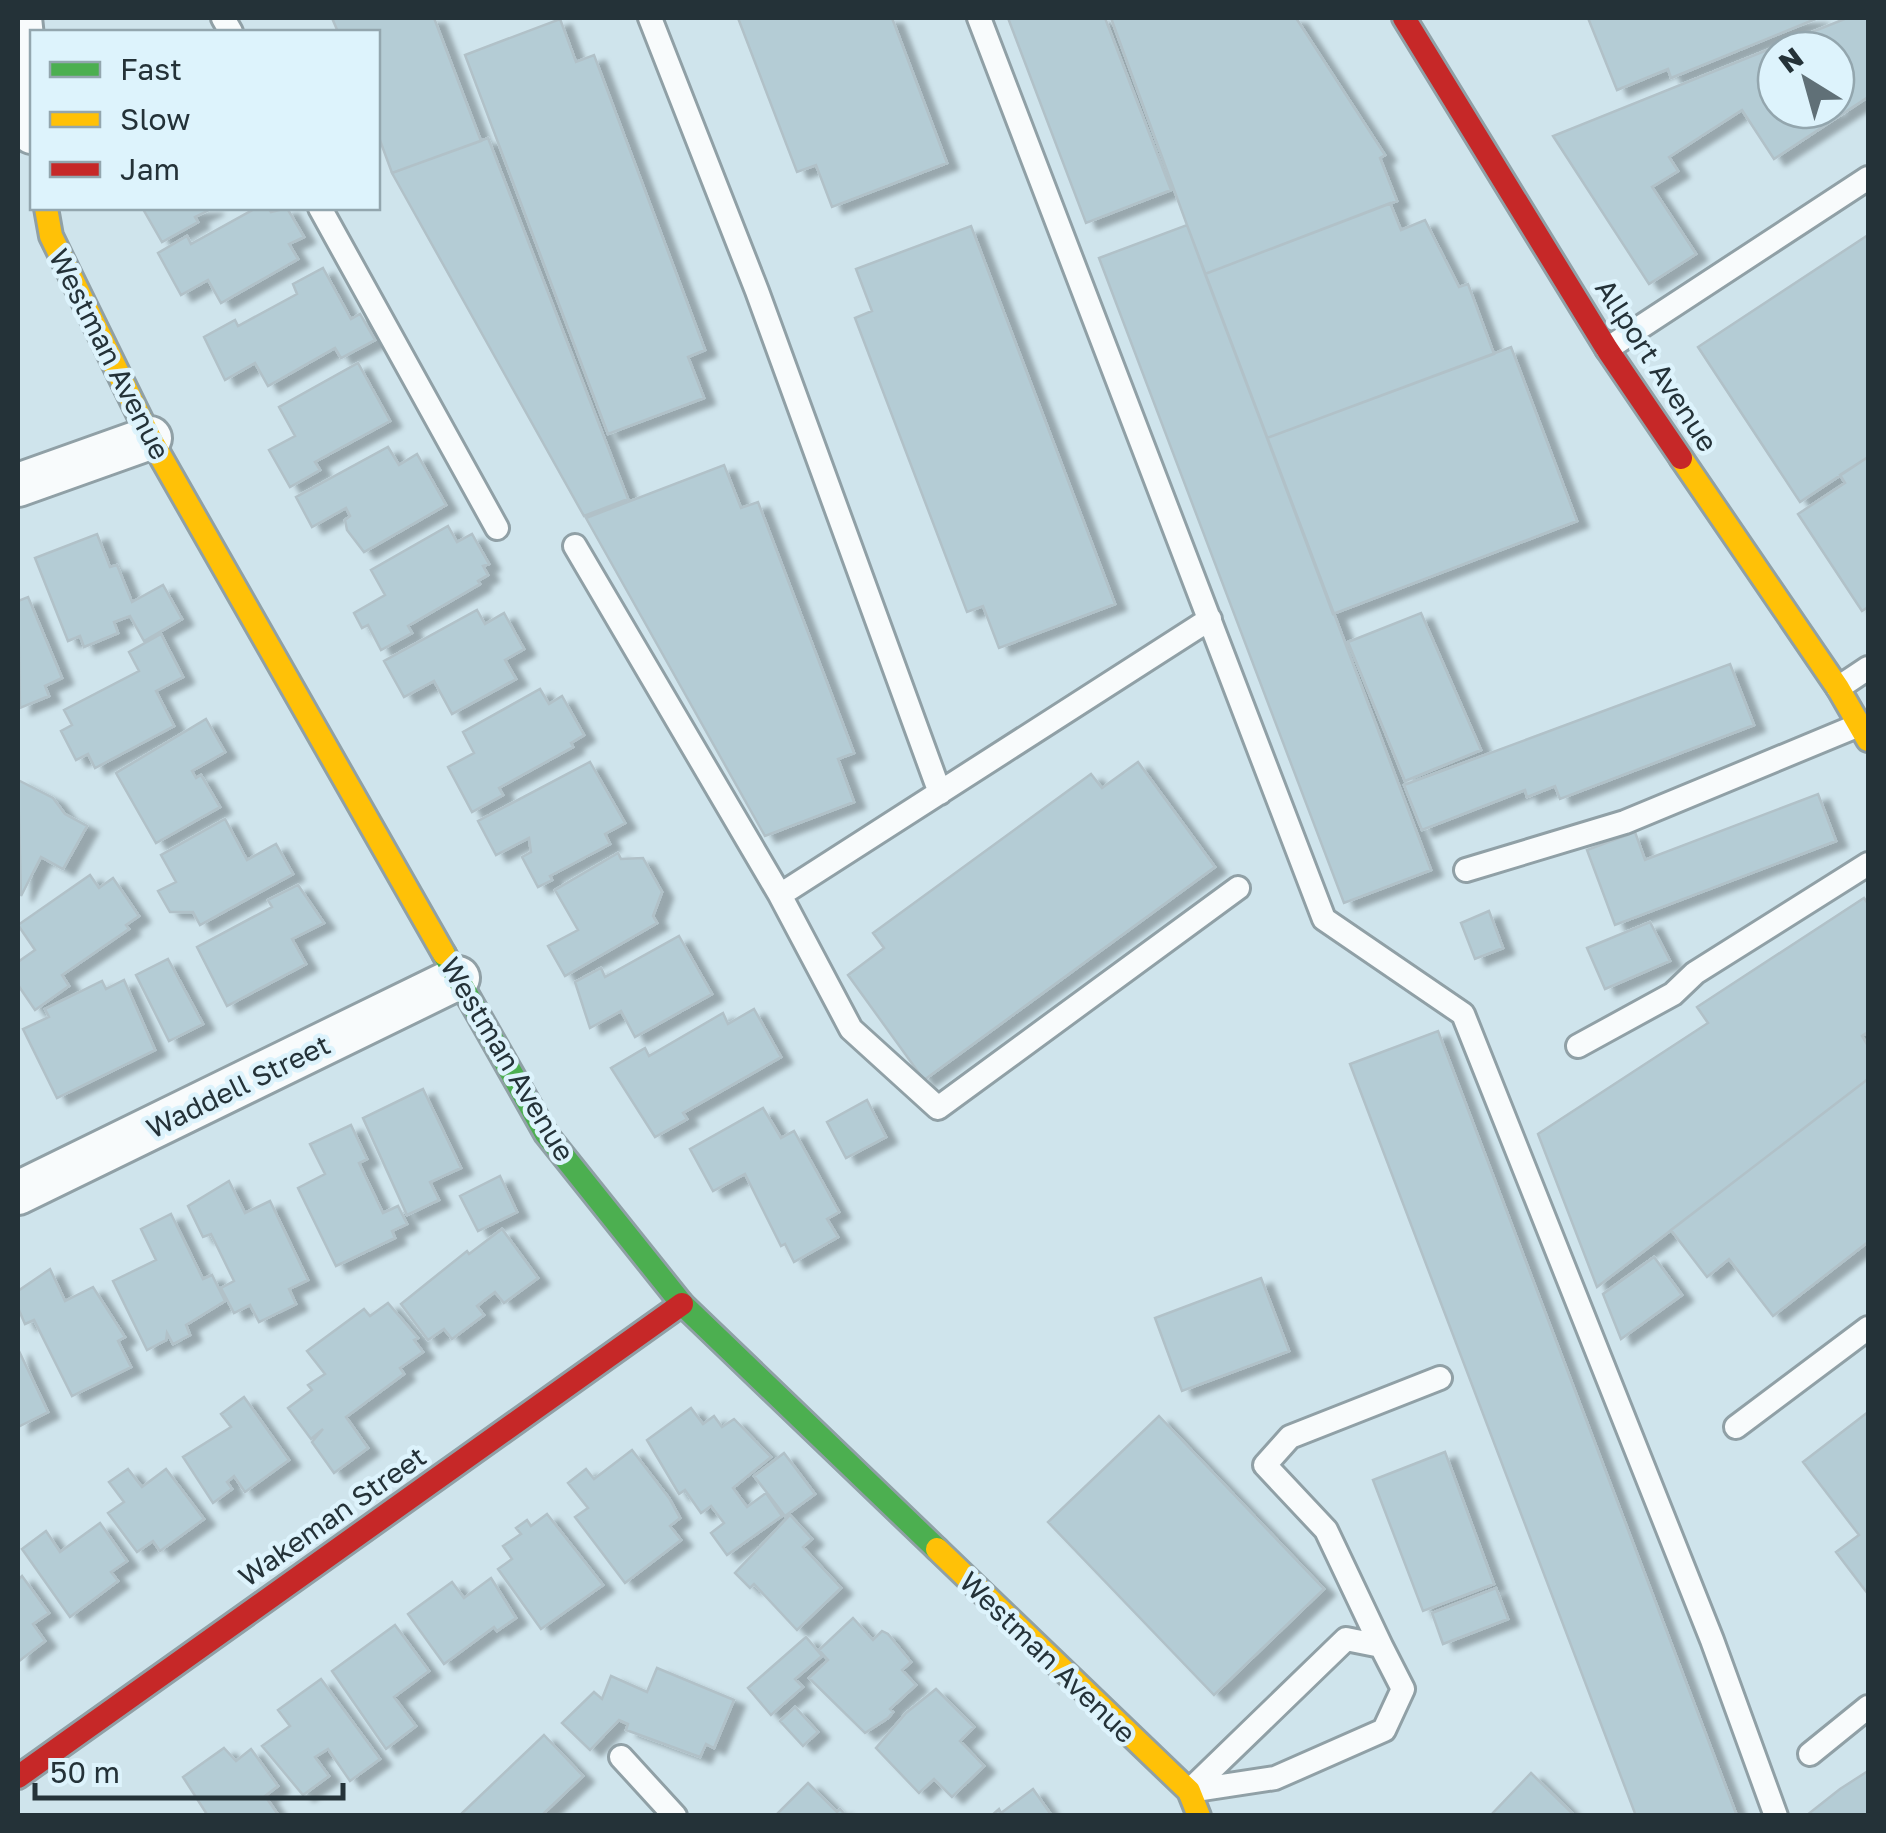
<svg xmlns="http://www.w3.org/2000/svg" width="1886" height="1833" viewBox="0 0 1886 1833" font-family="'Golos Text',sans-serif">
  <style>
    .building { fill: #b4ccd5; stroke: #b1c1c8; stroke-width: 2.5; fill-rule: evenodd; filter: url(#shadow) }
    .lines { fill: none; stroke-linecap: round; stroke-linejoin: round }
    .lane-casing { stroke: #90a0a6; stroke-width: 28 }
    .street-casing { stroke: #90a0a6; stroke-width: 48 }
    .fast-casing { stroke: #90a0a6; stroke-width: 28 }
    .slow-casing { stroke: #90a0a6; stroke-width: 28 }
    .jam-casing { stroke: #90a0a6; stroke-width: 28 }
    .lane { stroke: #f8fbfc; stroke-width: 22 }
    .street { stroke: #f8fbfc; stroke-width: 42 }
    .fast { stroke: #4caf50; stroke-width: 22 }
    .slow { stroke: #ffc107; stroke-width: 22 }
    .jam { stroke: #c62828; stroke-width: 22 }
    .labels { text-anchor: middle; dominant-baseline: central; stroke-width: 9; stroke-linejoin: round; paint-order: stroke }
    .street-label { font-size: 28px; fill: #243238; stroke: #ddf3fc }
  </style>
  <defs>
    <filter id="shadow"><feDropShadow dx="11" dy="6" stdDeviation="2.5" flood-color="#0004"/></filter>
  </defs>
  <rect width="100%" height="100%" fill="#cfe4ec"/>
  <!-- building -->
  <path class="building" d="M332,18H434L481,141L392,173L378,135V32H338Z
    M738,18H892L947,163L832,207L816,165L797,172Z
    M1008,18H1105L1171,190L1086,223Z
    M1111,18H1296L1385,155L1380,158L1397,201L1205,274Z
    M1588,18H1818L1671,78L1668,69L1617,90Z
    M1847,18H1868V97L1774,159L1742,110L1669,157L1678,171L1652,187L1696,254L1649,284L1553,136ZM1776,50H1836V110H1776Z
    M560,19L576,62L594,55L705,350L688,357L704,398L608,434L465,55Z
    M488,138L628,499L584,516L392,173Z
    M1390,203L1401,230L1425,220L1459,287L1468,284L1494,354L1267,438L1205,274Z
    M213,208L195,217L198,222L162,242L143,209Z
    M256,208H268L271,212L287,208L304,237L289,244L298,259L221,303L208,280L181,295L158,253L187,236L191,244Z
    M1187,225L1431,870L1344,903L1099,258Z
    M971,226L1115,604L999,648L983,606L967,612L855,318L872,311L856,269Z
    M1868,235V457L1800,502L1698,347Z
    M323,268L351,319L360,314L375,340L341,358L335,348L268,386L255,363L225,380L204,337L235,320L238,326L297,294L293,284Z
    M1511,347L1577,521L1333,614L1267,438Z
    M358,363L390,421L315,462L320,470L290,487L269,450L295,436L279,407Z
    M388,447L399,465L417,454L446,505L364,552L347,530L345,520L350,516L346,508L312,527L296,497Z
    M1868,457V607L1862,611L1798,514L1845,483L1840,475Z
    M724,465L741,508L758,502L854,753L838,759L854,802L765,836L586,518Z
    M448,526L457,542L472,534L489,564L483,566L488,575L478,581L480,584L408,626L412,633L381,650L368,625L362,628L354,613L385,595L371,570Z
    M97,534L110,567L117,565L132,602L163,585L182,619L144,641L130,616L114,622L118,633L84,647L80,636L68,641L35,558Z
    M28,597L62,678L45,686L49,696L20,708L18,601Z
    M477,610L485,624L504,613L524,649L505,660L516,679L452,714L434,681L404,697L384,661Z
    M1421,613L1481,750L1405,781L1348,642Z
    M161,634L183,677L156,691L174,726L95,768L88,754L76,760L61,731L72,725L64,710L139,671L129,652Z
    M1730,664L1754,725L1560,799L1555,786L1527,797L1525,790L1422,830L1404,785Z
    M540,689L549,704L562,696L584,735L571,743L573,747L499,788L503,795L472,812L448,767L474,753L463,732Z
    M206,719L225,752L192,771L196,778L201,775L220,807L156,843L116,773Z
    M590,762L625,823L605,834L610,844L550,876L552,880L538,887L522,857L531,852L529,838L496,855L478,821Z
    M1138,762L1215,867L924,1080L848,975L884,948L873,933L1091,774L1102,788Z
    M18,780L53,798L65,814L87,826L63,869L41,857L21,896Z
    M1818,794L1836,841L1615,925L1587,850L1635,832L1645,860Z
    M225,819L247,860L276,844L293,874L200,925L193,912H170L158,891L176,882L161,855Z
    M618,853L621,859L643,858L662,892L653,916L657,923L565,976L548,946L578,930L555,890Z
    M90,875L99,888L113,878L139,916L126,925L129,929L62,975L69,986L35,1010L18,985V962L35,950L18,925Z
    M298,885L324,923L292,939L306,964L227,1006L197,947L272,907L268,900Z
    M1864,898L1868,904V1032L1862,1036L1868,1046V1079L1597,1287L1538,1134L1708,1023L1697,1007Z
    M1489,911L1503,948L1475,959L1461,923Z
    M1650,922L1670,961L1605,989L1587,948Z
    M679,936L712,994L635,1037L621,1011L590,1028L575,982L601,968L605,977Z
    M168,959L203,1024L169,1041L136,975Z
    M124,980L155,1050L57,1098L23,1029L49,1017L45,1009L102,981L106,989Z
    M754,1009L781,1057L683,1113L687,1119L655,1137L611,1068L645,1048L649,1056L723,1013L728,1024Z
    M1438,1031L1737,1816H1636L1350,1064Z
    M1868,1079V1242L1773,1316L1729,1259L1707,1277L1671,1230Z
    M423,1089L461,1168L430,1182L439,1200L407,1215L363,1118Z
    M867,1100L886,1137L846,1158L827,1122Z
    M763,1108L781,1138L794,1131L839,1212L827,1219L838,1237L794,1262L785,1244L781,1246L745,1174L713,1191L690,1149Z
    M351,1125L367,1159L359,1163L383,1213L398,1206L407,1224L392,1231L395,1238L336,1266L298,1188L325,1174L310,1144Z
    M500,1176L517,1212L478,1231L460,1196Z
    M229,1181L245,1213L270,1201L308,1280L289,1289L296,1304L259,1322L250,1305L234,1313L221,1288L234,1281L211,1234L203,1237L188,1206Z
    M171,1214L203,1279L212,1275L225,1301L186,1325L190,1335L173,1344L167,1333L166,1340L147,1350L113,1281L156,1260L141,1229Z
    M502,1229L538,1278L504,1303L495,1292L477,1306L484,1315L452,1339L444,1329L428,1340L401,1304L467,1251L469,1254Z
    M1654,1257L1682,1295L1621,1339L1603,1294Z
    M50,1269L65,1301L93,1287L125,1337L118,1341L131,1367L72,1396L34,1320L25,1324L18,1308V1291Z
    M1261,1278L1289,1351L1182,1391L1155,1318Z
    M388,1303L418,1338L414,1340L423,1352L400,1368L404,1374L346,1417L368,1448L334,1473L312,1442L323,1429L311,1439L288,1408L312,1390L308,1385L325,1374L307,1351L364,1309L370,1316Z
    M18,1349L48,1412L18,1427Z
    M244,1397L289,1460L245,1492L234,1476L227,1482L232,1489L213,1503L183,1457L231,1427L221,1414Z
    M691,1408L703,1424L714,1416L722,1427L734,1419L771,1457L733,1488L747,1507L766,1493L782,1516L727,1555L711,1533L724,1523L711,1506L701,1513L685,1490L679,1494L647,1440Z
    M1868,1412V1594L1836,1552L1859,1535L1803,1462Z
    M1159,1416L1324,1589L1214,1695L1048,1522Z
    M632,1450L669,1498L680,1518L670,1526L681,1540L625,1583L575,1517L588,1508L568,1483L586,1469L594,1479Z
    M1445,1452L1494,1584L1423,1611L1373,1480Z
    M784,1453L815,1494L785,1516L754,1476Z
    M128,1469L142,1487L166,1469L204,1519L160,1551L153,1541L137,1552L108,1513L124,1502L109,1482Z
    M547,1514L603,1585L541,1629L498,1569L512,1559L503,1546L521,1534L516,1528L527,1520L531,1526Z
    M790,1515L812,1539L803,1547L841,1588L797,1630L754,1584L750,1588L735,1573Z
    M100,1523L127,1561L111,1572L118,1581L70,1617L22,1549L46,1531L60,1552Z
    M22,1576L49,1613L33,1624L45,1641L18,1662V1580Z
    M491,1578L516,1618L497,1631L494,1627L444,1664L408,1614L452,1582L464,1598Z
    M1496,1588L1508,1619L1443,1644L1432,1613Z
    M853,1618L873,1640L882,1631L888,1634L911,1662L902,1670L916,1685L890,1709L893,1712L888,1718L865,1733L809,1678L828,1660L819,1650Z
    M395,1625L429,1671L394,1697L416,1726L386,1749L332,1671Z
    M806,1637L822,1656L795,1679L803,1687L771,1715L748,1688Z
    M657,1668L734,1700L714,1748L706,1744L700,1757L626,1730L628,1724L619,1720L590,1750L562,1723L594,1692L602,1699L611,1676L647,1692Z
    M321,1679L380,1759L350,1781L328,1749L315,1757L329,1776L303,1795L262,1746L290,1726L278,1710Z
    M936,1689L974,1727L960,1741L984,1766L952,1797L934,1779L919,1793L876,1748L906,1713Z
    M795,1707L818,1732L803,1746L780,1721Z
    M544,1735L583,1776L541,1816H459Z
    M224,1748L236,1761L251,1749L278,1786L265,1796L279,1816H208L183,1777Z
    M1868,1771V1816L1807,1815L1840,1789Z
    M1531,1773L1575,1816H1490Z
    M808,1783L837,1812L840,1809L846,1816H775Z
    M1033,1789L1052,1816H991L999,1809L1001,1813Z"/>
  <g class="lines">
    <defs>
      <path id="lane" d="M223,18L231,32
        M650,18L757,291L940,793
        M979,18L1324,919L1463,1014L1712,1640L1776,1816
        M320,208L497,528
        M1607,349L1868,178
        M575,546L780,895L851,1029L938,1108L1238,888
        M1838,688L1868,668
        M1466,870L1625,822L1859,725
        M780,895L1210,619
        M1578,1046L1673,994L1695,973L1868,864
        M1736,1427L1868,1328
        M1346,1639L1381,1646L1403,1689L1384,1730L1275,1778L1189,1791Z
        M1381,1646L1326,1530L1265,1465L1290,1437L1440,1378
        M1810,1754L1868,1707
        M621,1757L675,1816"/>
      <path id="street" d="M20,18L32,132
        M18,485L150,438
        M18,1193L458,978"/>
      <path id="fast" d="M444,954L546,1134L682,1304L937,1549"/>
      <path id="slow" d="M46,208L51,236L150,438L444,954
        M1681,458L1838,688L1868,740
        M937,1549L1189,1791L1199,1816"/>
      <path id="jam" d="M1404,18L1607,349L1681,458
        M18,1777L682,1304"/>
    </defs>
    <!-- lane casing -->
    <use href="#lane" class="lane-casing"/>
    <!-- street casing -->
    <use href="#street" class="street-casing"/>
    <!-- fast casing -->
    <use href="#fast" class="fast-casing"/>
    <!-- slow casing -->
    <use href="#slow" class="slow-casing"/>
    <!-- jam casing -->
    <use href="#jam" class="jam-casing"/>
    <!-- lane -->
    <use href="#lane" class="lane"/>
    <!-- street -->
    <use href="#street" class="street"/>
    <!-- fast -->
    <use href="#fast" class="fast"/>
    <!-- slow -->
    <use href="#slow" class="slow"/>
    <!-- jam -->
    <use href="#jam" class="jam"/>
  </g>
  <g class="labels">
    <!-- street labels -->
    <g class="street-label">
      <text transform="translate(110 354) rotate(63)">Westman Avenue</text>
      <text transform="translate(1657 365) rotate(57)">Allport Avenue</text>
      <text transform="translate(508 1059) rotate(59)">Westman Avenue</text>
      <text transform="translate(238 1086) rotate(-26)">Waddell Street</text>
      <text transform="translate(332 1516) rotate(-35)">Wakeman Street</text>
      <text transform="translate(1048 1657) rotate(44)">Westman Avenue</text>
    </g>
  </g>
  <!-- border -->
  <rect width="1886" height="1833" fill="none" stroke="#243238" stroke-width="40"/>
  <!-- legend -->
  <rect x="30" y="30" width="350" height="180" fill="#ddf3fc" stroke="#93a6ae" stroke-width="2.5"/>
  <rect x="50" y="62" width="50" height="15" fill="#4caf50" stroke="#93a6ae" stroke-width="2.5"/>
  <text x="120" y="80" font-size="30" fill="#243238">Fast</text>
  <rect x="50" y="112" width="50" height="15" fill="#ffc107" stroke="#93a6ae" stroke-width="2.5"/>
  <text x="120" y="130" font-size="30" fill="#243238">Slow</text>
  <rect x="50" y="162" width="50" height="15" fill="#c62828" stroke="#93a6ae" stroke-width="2.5"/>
  <text x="120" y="180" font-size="30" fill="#243238">Jam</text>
  <!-- north arrow -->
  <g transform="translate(1806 80) rotate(323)"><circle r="48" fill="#ddf3fc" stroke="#93a6ae" stroke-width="2.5"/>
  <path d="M0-8L18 38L0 25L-18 38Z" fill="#607077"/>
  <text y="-15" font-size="28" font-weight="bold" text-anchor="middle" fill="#243238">N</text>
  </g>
  <!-- scale -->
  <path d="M35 1783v15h308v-15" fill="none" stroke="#243238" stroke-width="5"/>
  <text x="50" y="1783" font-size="30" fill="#243238" stroke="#ddf3fc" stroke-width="8" paint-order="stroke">50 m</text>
</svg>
